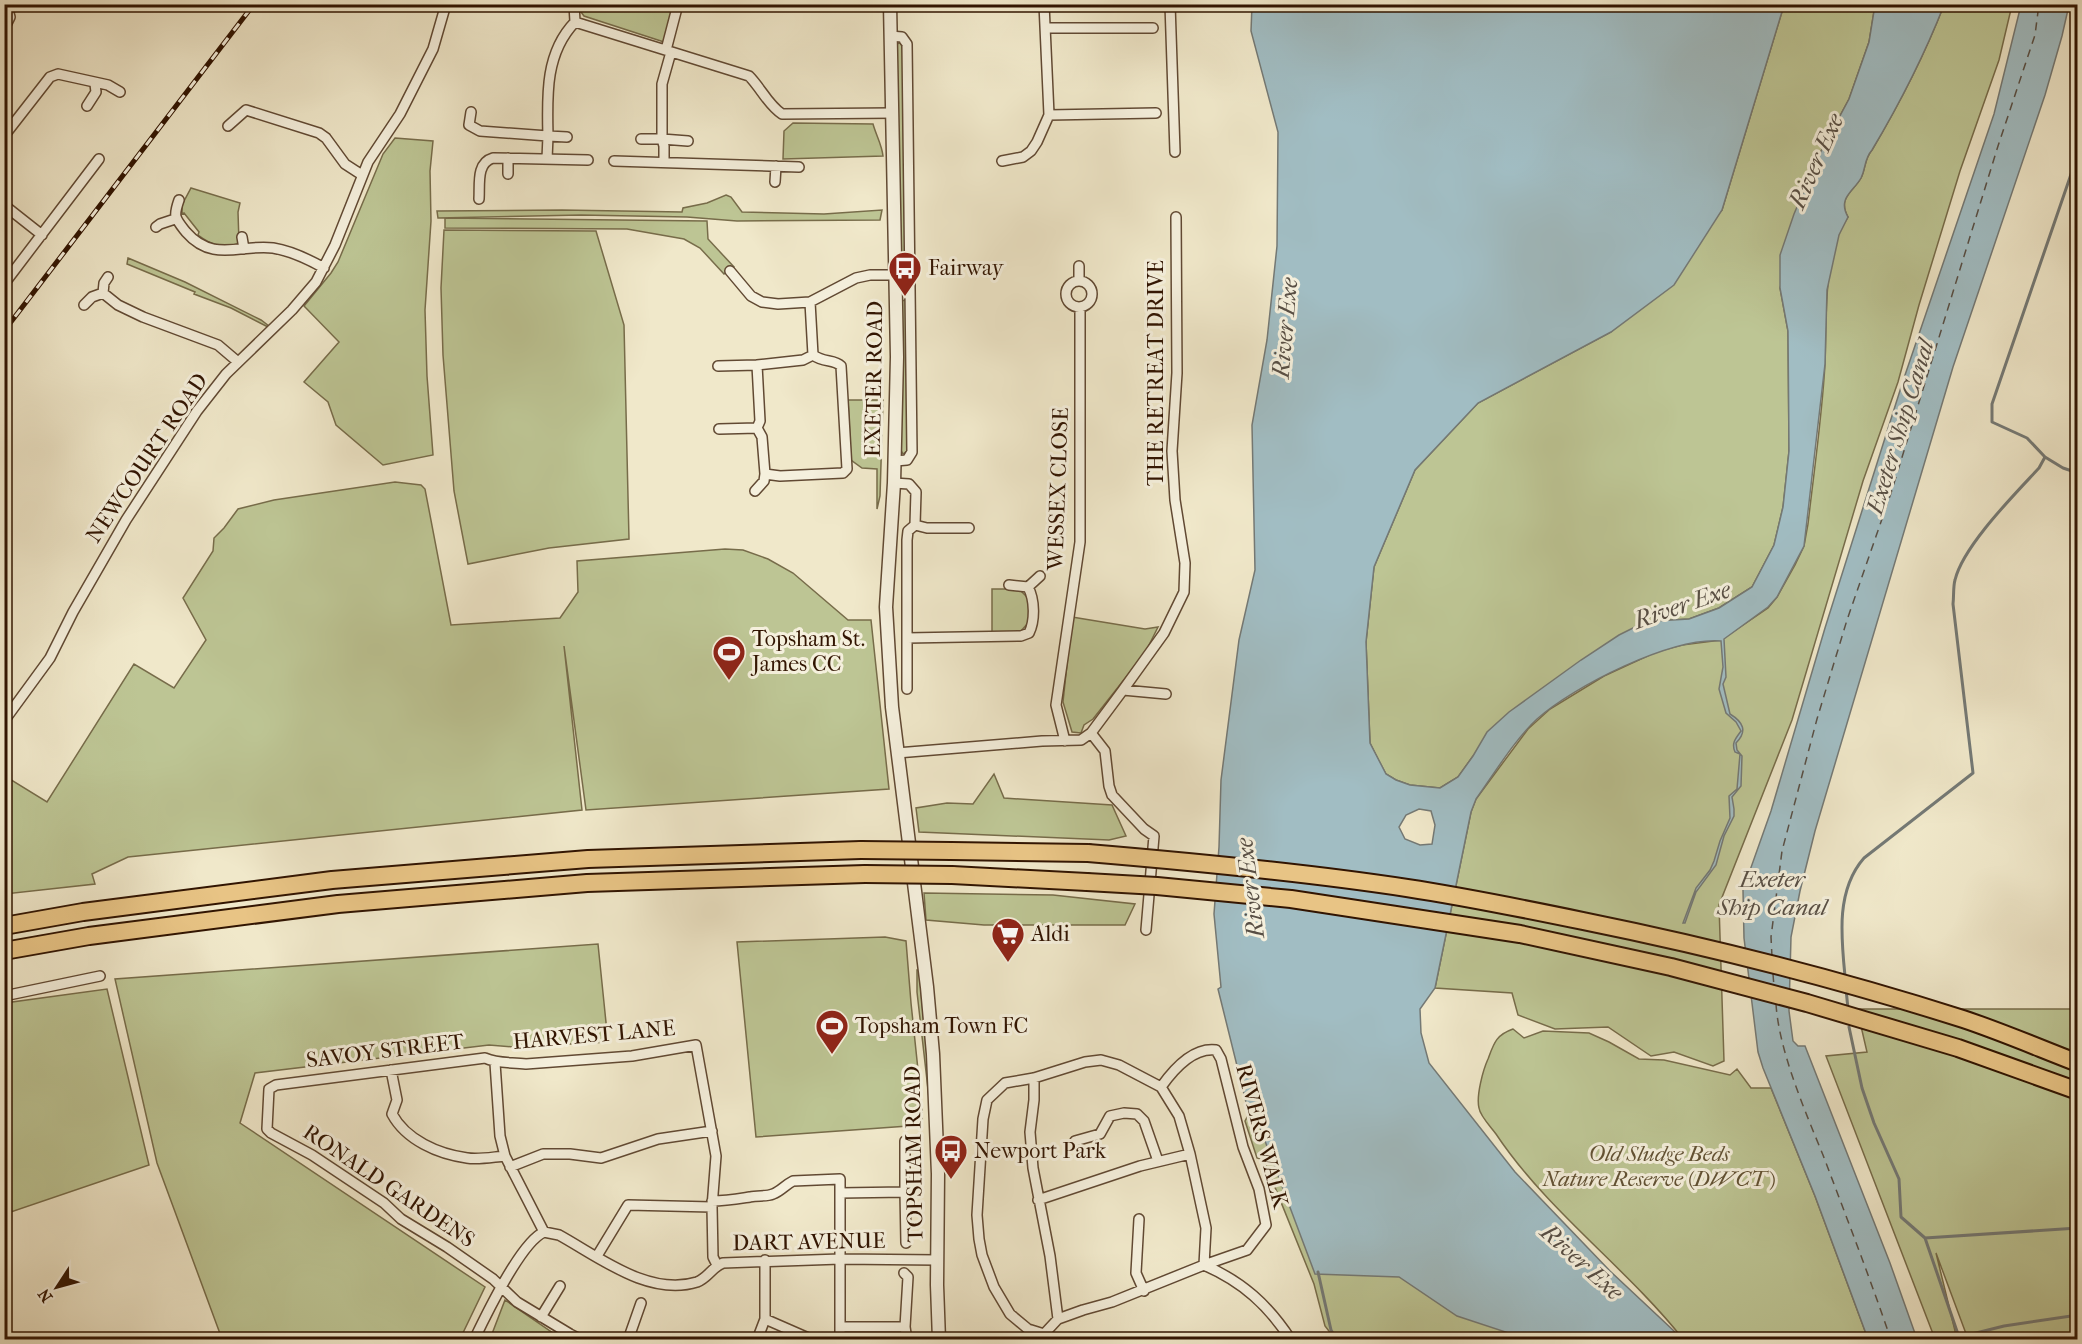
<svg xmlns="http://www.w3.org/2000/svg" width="2082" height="1344" viewBox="0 0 2082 1344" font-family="'IM FELL French Canon',serif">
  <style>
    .green { fill: #bdc594; stroke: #776c4a; stroke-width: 1.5 }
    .water { fill: #a1bdc3; stroke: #747975; stroke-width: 1.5; fill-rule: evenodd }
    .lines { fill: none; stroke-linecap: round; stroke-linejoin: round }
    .stream { stroke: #747975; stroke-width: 3 }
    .ferry { stroke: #584f45; stroke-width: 1.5; stroke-dasharray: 8 6; stroke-linecap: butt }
    .minor-casing { stroke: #614933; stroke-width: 12 }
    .tertiary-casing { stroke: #614933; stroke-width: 15 }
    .motorway-casing { stroke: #311401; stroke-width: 20 }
    .minor { stroke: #f5f0dd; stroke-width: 9 }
    .tertiary { stroke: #f5f0dd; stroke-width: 12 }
    .motorway { stroke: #e8c485; stroke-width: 16 }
    .rail-casing { stroke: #311401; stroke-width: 5 }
    .rail { stroke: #f5f0dd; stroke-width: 3; stroke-dasharray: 9; stroke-linecap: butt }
    .motorway-bridge-casing { stroke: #311401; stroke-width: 20; stroke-linecap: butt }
    .motorway-bridge { stroke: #e8c485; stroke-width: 16 }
    .labels { text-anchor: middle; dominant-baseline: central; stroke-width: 6; stroke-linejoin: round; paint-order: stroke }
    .poi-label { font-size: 22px; fill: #311401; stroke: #f5f0dd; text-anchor: start }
    .street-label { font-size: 22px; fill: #311401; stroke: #f5f0dd }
    .park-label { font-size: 22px; font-style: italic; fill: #625234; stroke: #f5f0dd }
    .water-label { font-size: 24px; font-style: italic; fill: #584f45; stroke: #f5f0dd }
  </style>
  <rect width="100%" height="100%" fill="#f0e8ca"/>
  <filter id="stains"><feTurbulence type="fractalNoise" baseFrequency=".00333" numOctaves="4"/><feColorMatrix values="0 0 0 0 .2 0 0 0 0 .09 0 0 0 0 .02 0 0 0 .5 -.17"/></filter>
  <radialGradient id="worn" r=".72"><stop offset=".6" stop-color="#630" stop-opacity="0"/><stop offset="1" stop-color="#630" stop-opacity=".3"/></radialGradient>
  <!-- green -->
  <path class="green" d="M581,5H649L650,7L663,11L666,5L674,6L664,42L584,16L581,12Z
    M1784,5H1875L1869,42L1849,99L1819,155L1780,288L1788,331L1789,451L1783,507L1774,545L1752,587L1719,608L1689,619L1655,621L1473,756L1458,777L1440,788L1410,785L1396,780L1386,774L1379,761L1370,743L1366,642L1374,567L1415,470L1478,403L1611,332L1722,210Z
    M1944,5H2012L1999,60L1960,171L1919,305L1898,382L1863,481L1792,720L1719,905L1724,1061L1713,1066L1674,1052L1651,1056L1608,1027L1555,1029L1518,1015L1512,993L1435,988L1471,812L1476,799L1528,729L1550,709L1604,676L1656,652L1682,645L1721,640L1768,608L1777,597L1795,565L1804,546L1808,524C1814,471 1822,417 1825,364C1827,322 1822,253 1848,217C1837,197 1854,191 1861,178C1866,168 1864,159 1872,150C1900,103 1924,56 1944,5Z
    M901,42L903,50L905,266L900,256L899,248L897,44Z
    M793,123L873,124C876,135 882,145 883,156L783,159L784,131Z
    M395,138L433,141L430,171L431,221L425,310L427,376L433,455L383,465L336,425L328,402L304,382L339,342L304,306L331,273L338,262L383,154Z
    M191,188L240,203L238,212L239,243C223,250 210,244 198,235L199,232L184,213L182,214V205Z
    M726,195L731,197L742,212L824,214L882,210L880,220L737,221L687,217L581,215L438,218L437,211L562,210L682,212L683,208L707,203Z
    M445,218L707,221L708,239L734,267L724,274L700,248L684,239L627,229L445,228Z
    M444,230L596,231L624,325L629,539L549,548L468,564L454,491L443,355L441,288Z
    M128,258L185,282L261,320L269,326L268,327L231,308L194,294L195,292L127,264Z
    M906,300L907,451L903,454L900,449L901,301Z
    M848,400H883L880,496L877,509V469L862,468L851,460Z
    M395,482L421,485L425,489L451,625L560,618L578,592L577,561L725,549L743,550L768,559L793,573L848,620H871L889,789L586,810L564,646L582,810L128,857L92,874L95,884L5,894V776L47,802L134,664L174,688L206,640L183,598L213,551L214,538L224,528L238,509L274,500Z
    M992,589H1019L1029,599V622L1020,632H992Z
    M1072,617L1145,629L1158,627L1145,653L1093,719L1084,725L1081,733L1072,732L1063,702Z
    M994,774L1004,798L1112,805L1126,836L1109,840L919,832L916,808L947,803L973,804Z
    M924,893L1053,895L1135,904L1125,925H984L926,920Z
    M885,937L906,941L911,1003L922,1108V1125L756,1137L737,942Z
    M598,944L608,1042L514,1047L489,1045L255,1073L240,1123L485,1287L460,1339H222L157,1163L115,979Z
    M917,970H919L931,1097L929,1098L917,992Z
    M107,989L149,1165L5,1214V1003Z
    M1857,1009H2077V1339H1968L1936,1253L1957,1339H1935L1826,1056L1867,1052Z
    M1513,1029L1524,1038L1543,1031L1589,1033L1609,1042L1639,1059L1664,1060L1730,1075L1737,1069L1751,1088H1771L1815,1196L1868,1339H1683C1626,1267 1548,1212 1496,1134C1491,1127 1480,1116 1479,1108C1476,1096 1483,1070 1488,1059C1494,1043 1496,1035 1513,1029Z
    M1252,1108L1569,1339H1335L1325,1326L1314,1284L1264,1160L1257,1158L1245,1121Z
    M505,1300L559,1337L565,1339H490Z"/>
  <!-- water -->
  <path class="water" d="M1252,5H1784L1722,210L1674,285L1611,332L1478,403L1415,470L1374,567L1366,642L1370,743L1386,774L1396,780L1410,785L1440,788L1458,777L1473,756L1487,732L1509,712L1581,660L1619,635L1639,625L1655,621L1689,619L1719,608L1752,587L1774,545L1783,507L1789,451L1788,331L1780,288V255L1794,214L1819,155L1849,99L1869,42L1875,5H1944C1924,56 1900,103 1872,150C1864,159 1866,168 1861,178C1854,191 1837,198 1848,217L1839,235L1827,290L1825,364L1804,546L1777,597L1768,607L1724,639L1726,677L1723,684L1730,714C1743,722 1748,731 1736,743L1737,750L1742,756L1741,786L1732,797L1734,809V816L1724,836L1716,865L1696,892L1685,923H1683L1696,888L1710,870L1714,861L1720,841L1730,818L1729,796L1737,789L1740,754L1735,752C1731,743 1736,738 1741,731L1736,722L1726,713L1719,689L1723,667L1721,641C1671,637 1574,686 1537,719C1515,739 1494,774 1476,799L1471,812L1435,988L1420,1009L1421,1033L1429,1063L1515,1172L1610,1271L1674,1331L1680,1339H1527L1457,1316L1399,1277L1315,1274L1253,1109L1248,1110L1218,989L1221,987L1214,914L1219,847L1221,780L1239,640L1255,570L1252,425L1267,340L1277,246L1278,132L1251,31ZM1419,809L1431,811L1435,825L1432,844L1420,845L1405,839L1399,827L1406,815Z
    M2021,5H2069L2062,36L2045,95L1953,367L1815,831L1800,891L1791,937L1789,1011L1793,1041L1798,1046H1805L1890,1263L1917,1339H1868L1815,1196L1763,1068L1758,1052L1744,938L1743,890L1771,811L1825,628L1903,381L1994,114Z"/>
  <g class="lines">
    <!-- stream -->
    <path class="stream" d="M2045,457L2063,468L2078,473
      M1845,976C1841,936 1836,890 1864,858L1973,773L1953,604C1954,596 1953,587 1955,580C1963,546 2015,494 2039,468L2045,457L2027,438L1992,422V404L2078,154
      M1846,989L1848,1009
      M1849,1027L1862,1088L1874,1123L1899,1179L1901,1217L1925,1238L1960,1340
      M1925,1238L2078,1228
      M1318,1272L1331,1330L1337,1340
      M1960,1337L2004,1326L2078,1315"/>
    <!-- ferry -->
    <path class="ferry" d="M1772,957L1771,937L1782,851L1817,719L1847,620L1891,493L1998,146L2035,35L2039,4
      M1773,974L1774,987
      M1776,1004C1779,1051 1805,1111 1823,1155C1846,1216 1870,1278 1891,1340"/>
    <defs>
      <path id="minor" d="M574,4L575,22
        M1170,4L1175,152
        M575,22L749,76C761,88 768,105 782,114L893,113
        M1045,28H1153
        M4,29L10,17L7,7
        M890,36L902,37L907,44L912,452L907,460L895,461
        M666,50L678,4
        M671,52L662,84V139L688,141
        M87,106L96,92L95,84
        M471,112L469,125L480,131L548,136L547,159
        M1049,115L1156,113
        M228,126L246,110L319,133L326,138L345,164L362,175
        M4,136L50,77L58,74L108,85L120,92
        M567,137L548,136C547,96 545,53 575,22
        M641,139H662L664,146V162
        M614,161L799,167
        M1002,161L1023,157L1031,151L1037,142L1049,115L1044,4
        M508,174V158
        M775,182L776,166
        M479,199C480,184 476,163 493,158L588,160
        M179,200C173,217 175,218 186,232C213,263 240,244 273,248C292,251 308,259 324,268
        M4,205L42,235
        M156,227L160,224L175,219
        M242,237L244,249
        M730,271L751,296L762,302L778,304L810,302L856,278L870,275H896
        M1079,281V266
        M1066 294a13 13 0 1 1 26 0a13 13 0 1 1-26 0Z
        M4,284L99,159
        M103,293L118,305L143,317L218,345L238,362
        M103,293L104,283L108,277
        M84,305L92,297L103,293
        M718,366L757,365
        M719,429L757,428
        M765,474L780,476L843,473L847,469L841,366C834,359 824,363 813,355L810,302
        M894,483L909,484L916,492L915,525L908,531L907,540V638L1021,636L1029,633C1035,621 1035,600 1028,587L1009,585
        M755,491L764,481L765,474L762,437L757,428L760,421L757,365L803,360L813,355
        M915,525L927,528H969
        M1028,587L1040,576
        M907,689V638
        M1123,690L1164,633L1184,592L1185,563L1175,500L1172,451L1177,373L1176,217
        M4,721L50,658L73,612L126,520L197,411L226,374L292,310L316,282L335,245L368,162L400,114L433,49L446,4
        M1091,733L1105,751L1109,786L1112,795L1144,829L1154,836L1146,930
        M1065,741L1056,705L1080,542V307
        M897,753L1042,741L1081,740L1091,733L1123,690L1166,694
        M4,996L100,976
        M495,1063L500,1136L505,1156L544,1232
        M391,1070L397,1100L392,1114C406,1140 438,1154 467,1158C478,1160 493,1157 505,1156
        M1034,1078V1100L1030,1132L1033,1168L1050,1256L1058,1319
        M1161,1087L1179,1116L1190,1154L1206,1228L1204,1265
        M1075,1141L1100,1134L1110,1116L1124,1113L1137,1114L1144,1121L1158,1161
        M510,1167L543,1154H570L601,1158L658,1139L712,1131
        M905,1192L906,1243
        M840,1193L905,1192V1141
        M1038,1200L1140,1166L1190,1154
        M712,1201C726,1201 737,1199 750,1197C758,1195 766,1197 773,1194C781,1191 785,1185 793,1181L840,1179V1340
        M1139,1219L1136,1273L1144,1291
        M597,1256L628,1205L712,1207
        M1204,1265C1243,1282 1268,1305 1291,1340
        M541,1317L560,1286
        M765,1319L813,1340
        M841,1327H905L908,1277L904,1273
        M905,1327L907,1340
        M1044,1334L1058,1319L1083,1310L1112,1302L1204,1265L1247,1250L1266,1225L1259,1189L1243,1147L1221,1059L1216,1050C1193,1047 1173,1070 1161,1087
        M1044,1334L1028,1329L1010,1314L994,1287L982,1255L979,1239L977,1215L983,1119L987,1100L1005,1083L1034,1078L1085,1062L1101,1060L1119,1065L1161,1087
        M474,1340C486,1315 521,1242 544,1232L559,1235C599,1257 649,1297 697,1282C708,1278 712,1267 723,1263L840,1259L937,1260
        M582,1340L570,1334L517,1302L493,1279L447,1247L401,1219L384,1203L312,1155L271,1133L267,1129L269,1089L276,1085L485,1058C498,1064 512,1062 526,1064L632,1056L696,1045L716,1156L712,1207L713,1257L717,1265
        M628,1340L641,1303
        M757,1340L765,1319V1260"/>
      <path id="tertiary" d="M890,4L897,357L894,483L886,607L892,707L927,987L933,1054L938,1174L937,1285L939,1340
        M4,8L17,4"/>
      <path id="motorway" d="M951,851L1088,853
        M952,875L1087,882
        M4,926L83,912L332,880L588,859L861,850
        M4,951L89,936L338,904L587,883L865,874"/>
    </defs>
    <!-- minor casing -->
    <use href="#minor" class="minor-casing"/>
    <!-- tertiary casing -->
    <use href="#tertiary" class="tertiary-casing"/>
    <!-- motorway casing -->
    <use href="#motorway" class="motorway-casing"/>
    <!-- minor -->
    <use href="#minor" class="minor"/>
    <!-- tertiary -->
    <use href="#tertiary" class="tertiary"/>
    <!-- motorway -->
    <use href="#motorway" class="motorway"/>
    <defs>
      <path id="rail" d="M4,331L254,4"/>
    </defs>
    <!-- rail casing -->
    <use href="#rail" class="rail-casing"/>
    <!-- rail -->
    <use href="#rail" class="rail"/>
    <defs>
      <path id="motorway-bridge" d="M861,850L951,851
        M1088,853C1195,862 1302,872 1407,888C1466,897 1525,909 1583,921C1711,947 1838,979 1963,1019C2002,1032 2039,1048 2078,1063
        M865,874L952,875
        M1087,882L1157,886L1291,899L1520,934L1671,967L1807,1003L1958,1048L2078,1091"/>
    </defs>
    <!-- motorway-bridge casing -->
    <use href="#motorway-bridge" class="motorway-bridge-casing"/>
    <!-- motorway-bridge -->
    <use href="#motorway-bridge" class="motorway-bridge"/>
  </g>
  <!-- icons -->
  <defs>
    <symbol id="bus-pin" viewBox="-11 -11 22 30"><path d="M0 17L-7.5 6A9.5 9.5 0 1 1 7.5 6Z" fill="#8f2418" stroke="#f5f0dd"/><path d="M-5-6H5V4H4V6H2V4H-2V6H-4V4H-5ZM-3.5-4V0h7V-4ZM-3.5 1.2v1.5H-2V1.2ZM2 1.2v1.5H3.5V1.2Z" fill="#fff"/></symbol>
    <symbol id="stadium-pin" viewBox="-11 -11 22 30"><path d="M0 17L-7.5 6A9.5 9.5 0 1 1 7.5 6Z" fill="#8f2418" stroke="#f5f0dd"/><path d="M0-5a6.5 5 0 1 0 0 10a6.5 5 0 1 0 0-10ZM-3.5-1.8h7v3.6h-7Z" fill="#fff"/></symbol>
    <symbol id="supermarket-pin" viewBox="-11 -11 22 30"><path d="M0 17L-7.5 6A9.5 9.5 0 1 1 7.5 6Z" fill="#8f2418" stroke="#f5f0dd"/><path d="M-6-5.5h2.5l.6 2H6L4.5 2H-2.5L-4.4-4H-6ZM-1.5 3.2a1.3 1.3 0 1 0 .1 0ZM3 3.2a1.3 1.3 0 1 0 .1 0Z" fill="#fff"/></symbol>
  </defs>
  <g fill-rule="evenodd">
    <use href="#bus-pin" x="886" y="249" width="38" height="52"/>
    <use href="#stadium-pin" x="710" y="633" width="38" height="52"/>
    <use href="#supermarket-pin" x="989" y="915" width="38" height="52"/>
    <use href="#stadium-pin" x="813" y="1007" width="38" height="52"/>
    <use href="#bus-pin" x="932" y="1132" width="38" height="52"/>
  </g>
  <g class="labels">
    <!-- poi labels -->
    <g class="poi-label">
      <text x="928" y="268">Fairway</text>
      <text x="752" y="639">Topsham St.<tspan x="752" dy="25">James CC</tspan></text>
      <text x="1031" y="934">Aldi</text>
      <text x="855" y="1026">Topsham Town FC</text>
      <text x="974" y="1151">Newport Park</text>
    </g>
    <!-- street labels -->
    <g class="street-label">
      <text transform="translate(1156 373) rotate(-90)">THE RETREAT DRIVE</text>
      <text transform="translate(874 379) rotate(-89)">EXETER ROAD</text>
      <text transform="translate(147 458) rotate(-56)">NEWCOURT ROAD</text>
      <text transform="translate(1058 489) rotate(-88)">WESSEX CLOSE</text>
      <text transform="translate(594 1035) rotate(-5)">HARVEST LANE</text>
      <text transform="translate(385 1051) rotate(-7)">SAVOY STREET</text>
      <text transform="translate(1262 1136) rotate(75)">RIVERS WALK</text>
      <text transform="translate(914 1154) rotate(-91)">TOPSHAM ROAD</text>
      <text transform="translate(389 1186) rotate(34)">RONALD GARDENS</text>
      <text transform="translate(809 1242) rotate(-1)">DART AVENUE</text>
    </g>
    <!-- park labels -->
    <g class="park-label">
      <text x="1659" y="1154">Old Sludge Beds<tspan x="1659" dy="25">Nature Reserve (DWCT)</tspan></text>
    </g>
    <!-- water labels -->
    <g class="water-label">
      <text transform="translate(1816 161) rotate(-66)">River Exe</text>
      <text transform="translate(1285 328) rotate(-85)">River Exe</text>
      <text transform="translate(1900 427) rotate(-73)">Exeter Ship Canal</text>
      <text transform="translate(1682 605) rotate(-19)">River Exe</text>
      <text x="1772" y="879">Exeter<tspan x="1772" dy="28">Ship Canal</tspan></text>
      <text transform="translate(1250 888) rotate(-97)">River Exe</text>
      <text transform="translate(1582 1262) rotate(42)">River Exe</text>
    </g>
  </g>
  <!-- margin -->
  <rect width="2082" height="1344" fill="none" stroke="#f0e8ca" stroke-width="24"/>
  <rect x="6" y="6" width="2070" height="1332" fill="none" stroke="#311401" stroke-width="3"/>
  <rect x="12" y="12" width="2058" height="1320" fill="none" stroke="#311401" stroke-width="1.5"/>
  <!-- north arrow -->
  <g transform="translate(57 1287) rotate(234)" stroke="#f5f0dd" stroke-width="4.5" paint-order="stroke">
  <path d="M0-4.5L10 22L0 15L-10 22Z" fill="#311401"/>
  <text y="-9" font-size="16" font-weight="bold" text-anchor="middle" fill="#311401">N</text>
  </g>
  <rect width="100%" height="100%" filter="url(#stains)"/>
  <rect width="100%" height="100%" fill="url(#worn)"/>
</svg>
